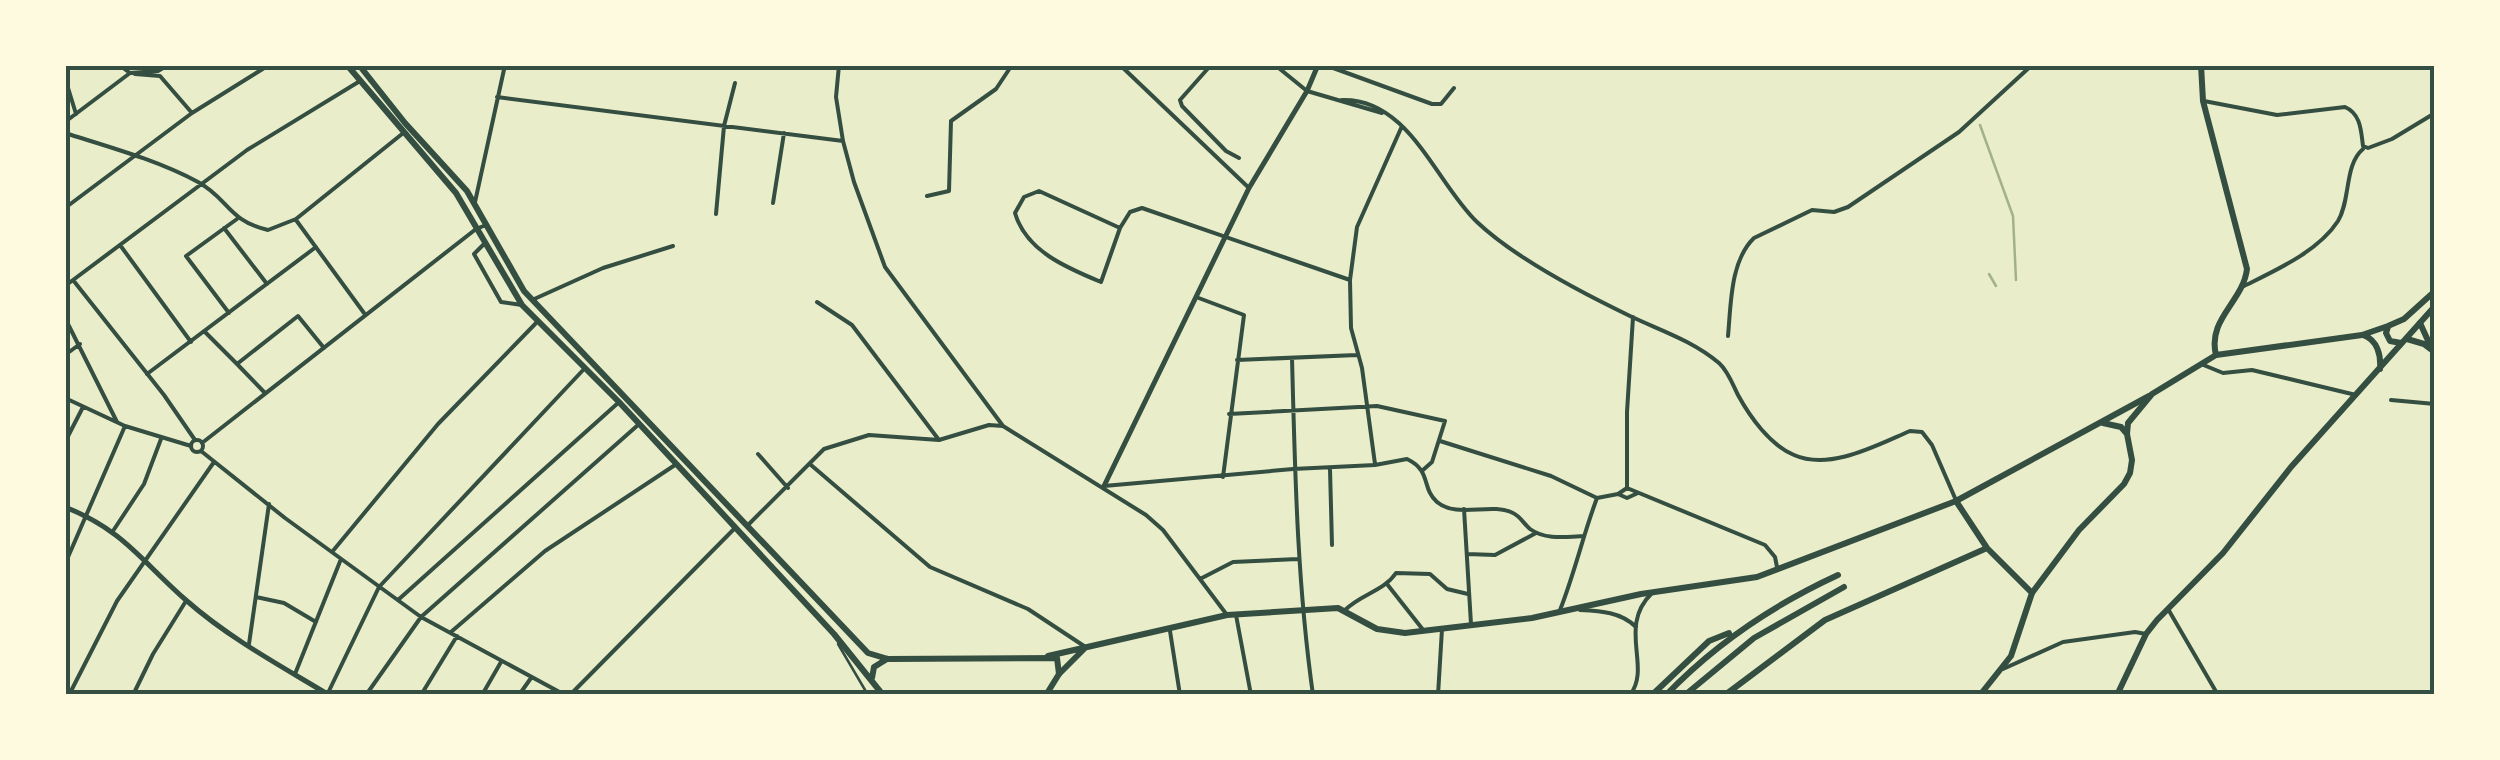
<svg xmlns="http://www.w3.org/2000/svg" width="2500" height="760" viewBox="0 0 2500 760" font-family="'Archivo Narrow',sans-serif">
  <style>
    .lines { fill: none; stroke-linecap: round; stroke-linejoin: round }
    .stream { stroke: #a3b18a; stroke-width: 2.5 }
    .service { stroke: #344e41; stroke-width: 2.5 }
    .minor { stroke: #344e41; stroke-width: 4 }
    .tertiary { stroke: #344e41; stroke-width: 5 }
    .secondary { stroke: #344e41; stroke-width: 6 }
    .primary { stroke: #344e41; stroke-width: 6 }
    .trunk { stroke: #344e41; stroke-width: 6 }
    .neatline { fill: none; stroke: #344e41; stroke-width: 4 }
  </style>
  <rect width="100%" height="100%" fill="#e9edc9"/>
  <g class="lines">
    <!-- stream -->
    <path class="stream" d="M1980,125L2013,216L2016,280
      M1989,274L1996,286"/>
    <!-- service -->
    <path class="service" d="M838,644L868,695"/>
    <!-- minor -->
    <path class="minor" d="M119,65L130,73
      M839,65L836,97L843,141L854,182L885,267L1003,426
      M1120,65L1249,188
      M1211,65L1180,100L1182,106L1226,151L1239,158
      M1275,65L1307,91L1382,113
      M1325,65L1432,104H1441L1454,88
      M135,74L160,76L192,113
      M65,78L76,114
      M497,97L843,141
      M1342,100C1409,98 1436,183 1477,222C1515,258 1584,294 1632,317C1662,331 1693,341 1719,363C1728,371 1733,385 1738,395C1750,417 1770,445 1794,455C1830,471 1877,445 1910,431L1922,432L1932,445L1955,498
      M2204,101L2277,115L2345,107C2361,114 2361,131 2363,146L2368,148L2392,139L2435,113
      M65,122L130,73L158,71L168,65
      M65,133C109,147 157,160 198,182C228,198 228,221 268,230L296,219L402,134
      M927,196L949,191L951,121L996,89L1012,65
      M475,202L505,65
      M773,203L784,133
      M65,208L192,113L269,65
      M716,214L724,126L735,83
      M296,220L364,313
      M224,228L267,284
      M1120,228L1101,282C1067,268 1026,251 1015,213L1024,197L1039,191L1120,228L1130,212L1142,208L1350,280
      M484,244L474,254L501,302L522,305
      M120,245L191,342
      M73,280L164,395L195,440
      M65,286L247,150L360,81
      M2242,287C2274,271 2318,252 2338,221C2351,199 2344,165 2363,149
      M1196,297L1244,315L1223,477
      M532,300L603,268L673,246
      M817,302L852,325L939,440
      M229,313L186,256L237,219
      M65,318L117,422
      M204,331L237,364L298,316L324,348
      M1728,336C1731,305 1730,261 1754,238L1812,210L1834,212L1848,207L1959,132L2032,65
      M65,355L80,344
      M1292,358C1295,471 1297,582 1313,695
      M1237,360L1357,355
      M237,364L265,393
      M2201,364L2223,373L2252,370L2356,395
      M147,374L316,247
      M65,398L125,426L191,446
      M2391,400L2435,404
      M1229,414L1377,406L1445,421L1432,462L1423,470
      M191 446a6 6 0 1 1 12 0a6 6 0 1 1-12 0Z
      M1440,441L1551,476L1597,498
      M65,442L83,407
      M202,443L476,229L486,225
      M201,451L285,518L421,617L565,695
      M758,454L788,488
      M1375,464L1362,368L1351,328L1350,280L1357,227L1402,126
      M811,465L930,567L1028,609L1084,646
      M1330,469L1332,545
      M1104,486L1293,469L1375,465L1407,459C1432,471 1421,488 1437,502C1457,519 1491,502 1513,513C1520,516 1524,524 1530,529C1545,540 1565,537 1583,536
      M1627,487V412L1633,317
      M1627,488L1765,545L1775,557L1777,567
      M1618,494L1627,498L1638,493
      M1464,509L1471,624
      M747,526L824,449L869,435L939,440L989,425L1003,426L1146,515L1163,530L1227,615
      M113,531L144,484L161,439
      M332,552L438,424L538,321
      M1467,554L1495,555L1536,533
      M65,564L125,426
      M1200,579L1233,562L1298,559
      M1387,584L1424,631
      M256,597L284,603L316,622
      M398,600L618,403
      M2168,609L2218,695
      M1345,610C1361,594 1384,591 1396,573L1430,574L1447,589L1468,594
      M1560,610C1575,572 1583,535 1597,498L1618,494L1627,488
      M1580,610C1601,611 1621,612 1636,627
      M1236,615L1251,695
      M1170,631L1180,695
      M451,632L545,551L675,465
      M249,644L269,504
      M2003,669L2063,642L2135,632L2146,634
      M295,674L341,559
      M69,695L117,601L214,462
      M133,695L153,654L186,601
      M327,695L379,587L585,368
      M366,695L421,617L638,425
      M421,695L457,636
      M482,695L501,662
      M519,695L531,678
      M570,695L735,528
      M1438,695L1442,629
      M1630,695C1652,667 1617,627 1652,593"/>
    <!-- tertiary -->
    <path class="tertiary" d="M1104,486L1249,188L1307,91L1318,65
      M65,507C125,531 141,561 187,601C229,638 281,666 329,695"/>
    <!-- secondary -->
    <path class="secondary" d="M2201,65L2203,101L2247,269C2243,302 2207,319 2216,355
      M2420,323L2435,356
      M2407,339L2424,344L2432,350
      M1956,501L1987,548L2032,593
      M1048,656L1227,615L1338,608L1377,629L1405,633L1532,618L1641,594L1757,577L1956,501L2149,396
      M1059,674L1085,648
      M1725,695L1825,620L1987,548"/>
    <!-- primary -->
    <path class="primary" d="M347,65L456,193L522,305L619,402L834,634L883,695
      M359,65L405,123L467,191L524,291L868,653L888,659L1057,658L1059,674L1046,695
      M2388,327L2386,333L2390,341L2401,343
      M2363,335C2378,340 2381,356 2380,369
      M2103,423L2121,427L2127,434
      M872,678L874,667L887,659
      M1980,695L2011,656L2032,593L2079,530L2124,484L2130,473L2132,460L2127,434L2128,423L2152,394L2216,355L2362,335L2388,326L2404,319L2435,291
      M2117,695L2146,634L2157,620L2223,553L2291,467L2435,306"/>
    <!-- trunk -->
    <path class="trunk" d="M1652,695L1709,641L1729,633
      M1666,695C1716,643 1773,605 1838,575
      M1685,695L1754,638L1844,587"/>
  </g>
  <!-- border -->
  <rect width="2500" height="760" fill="none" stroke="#fefae0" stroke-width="135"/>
  <rect x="68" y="68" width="2364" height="624" class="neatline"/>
</svg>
